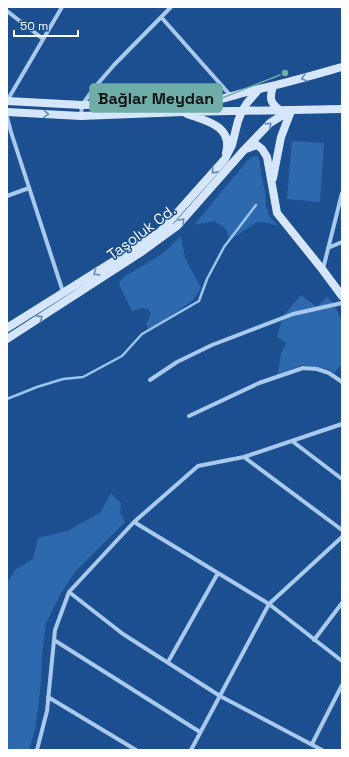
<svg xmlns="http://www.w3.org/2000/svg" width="349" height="757" viewBox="0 0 349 757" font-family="'Space Grotesk',sans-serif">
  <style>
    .green { fill: #2e69ad }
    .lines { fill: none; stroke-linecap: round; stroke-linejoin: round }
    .stream { stroke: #9cc4f0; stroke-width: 2.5 }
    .street { stroke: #a9c9ee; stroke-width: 4 }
    .secondary { stroke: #d6e6fa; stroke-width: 8 }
    .oneway { stroke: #668bba }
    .labels { text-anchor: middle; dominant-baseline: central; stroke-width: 3; stroke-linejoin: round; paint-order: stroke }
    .street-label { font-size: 15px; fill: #fff; stroke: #1b4f8f }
    .leader { fill: none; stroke: #6fada8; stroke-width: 1.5 }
    .callout-dot { fill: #6fada8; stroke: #1b4f8f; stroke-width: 1.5 }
    .callout { fill: #6fada8; stroke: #6fada8; stroke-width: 1.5 }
    .callout-label { font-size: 16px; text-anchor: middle; font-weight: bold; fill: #111 }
  </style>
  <rect width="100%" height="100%" fill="#1b4f8f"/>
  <!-- green -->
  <path class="green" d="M292,141L324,143L320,202L287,199Z
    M255,156L258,157L260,162L261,173L265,191L266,207L270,217L278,226L268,223L257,222L230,240L225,228L214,221L194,225L247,161L252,157Z
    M181,236L185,258L201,288L192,301L149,332L146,324L151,314L148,309L141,308L132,311L120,287L119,282L124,277L162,254Z
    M301,295L317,307L327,296L334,304L342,322V365L336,370L335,373L328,369L302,365L278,374L281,353L286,343L277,337L283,316Z
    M111,493L121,503L120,513L125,522L75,572L61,593L46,623L42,655L41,682L38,708L35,730L29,750H7V583L16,569L33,559L38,538L67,531L100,513Z"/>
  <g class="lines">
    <!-- stream -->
    <path class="stream" d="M7,399L37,387L63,379L83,377L122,356L142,334L199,301L207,279L224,247L256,205"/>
    <!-- street -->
    <path class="street" d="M7,11L43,39
      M161,17L231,96
      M7,101L62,7
      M81,116L82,105L95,87L114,65L171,7
      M7,117L11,132L63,292
      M7,196L29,188
      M328,248L342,242
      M323,269L342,193
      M150,380L177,362L212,345L293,314L342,303
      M189,416L259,383L303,368L317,369L329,373L342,382
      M292,441L342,479
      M244,457L342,530
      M134,522L269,604L342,661
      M69,592L123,634L220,696L322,750
      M54,640L200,732
      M314,640L342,603
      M168,662L218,573
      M48,697L136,750
      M312,744L342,685
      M37,750L47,711L55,630L69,592L134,522L198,466L244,457L342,424
      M191,750L269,604L342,537"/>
    <!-- secondary -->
    <path class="secondary" d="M273,86C269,99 270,103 281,111
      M7,101L82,105L202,103C222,100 240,93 259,89C287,83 314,75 342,67
      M7,112L81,116L183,112L342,109
      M187,114C207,121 233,126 226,153
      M246,149L257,145L262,149L267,157L277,213L322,269L342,296
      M273,178L281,137L291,111
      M7,328L160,232L225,159L232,145L238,121L242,111L247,103L259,89
      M7,339L140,253L177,226L244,150L270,123L278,118L291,111"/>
  </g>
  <!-- one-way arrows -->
  <defs><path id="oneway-chevron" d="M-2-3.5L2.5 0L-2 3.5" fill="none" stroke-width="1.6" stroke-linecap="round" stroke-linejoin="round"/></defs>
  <g class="oneway">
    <use href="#oneway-chevron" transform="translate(304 78) rotate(165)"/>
    <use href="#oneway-chevron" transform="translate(46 114) rotate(3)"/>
    <use href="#oneway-chevron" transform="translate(269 125) rotate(-42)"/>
    <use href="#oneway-chevron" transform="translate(214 171) rotate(132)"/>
    <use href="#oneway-chevron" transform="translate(182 221) rotate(-49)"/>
    <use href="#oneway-chevron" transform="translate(96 273) rotate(148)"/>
    <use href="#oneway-chevron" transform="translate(40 318) rotate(-33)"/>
  </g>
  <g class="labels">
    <!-- street labels -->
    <g class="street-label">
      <text transform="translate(141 232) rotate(-37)">Taşoluk Cd.</text>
    </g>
  </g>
  <!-- callouts -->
  <path class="leader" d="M285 73L222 98"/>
  <circle class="callout-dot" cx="285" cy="73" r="4"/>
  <rect class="callout" x="90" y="84" width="132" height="28" rx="4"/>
  <g class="callout-label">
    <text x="156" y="104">Bağlar Meydan</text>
  </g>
  <!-- border -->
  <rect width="349" height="757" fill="none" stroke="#ffffff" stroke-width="16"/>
  <!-- scale -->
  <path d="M14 30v6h64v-6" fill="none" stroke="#ffffff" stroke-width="2"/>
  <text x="20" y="30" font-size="12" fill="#ffffff" stroke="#1b4f8f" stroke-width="3" paint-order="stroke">50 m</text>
</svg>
